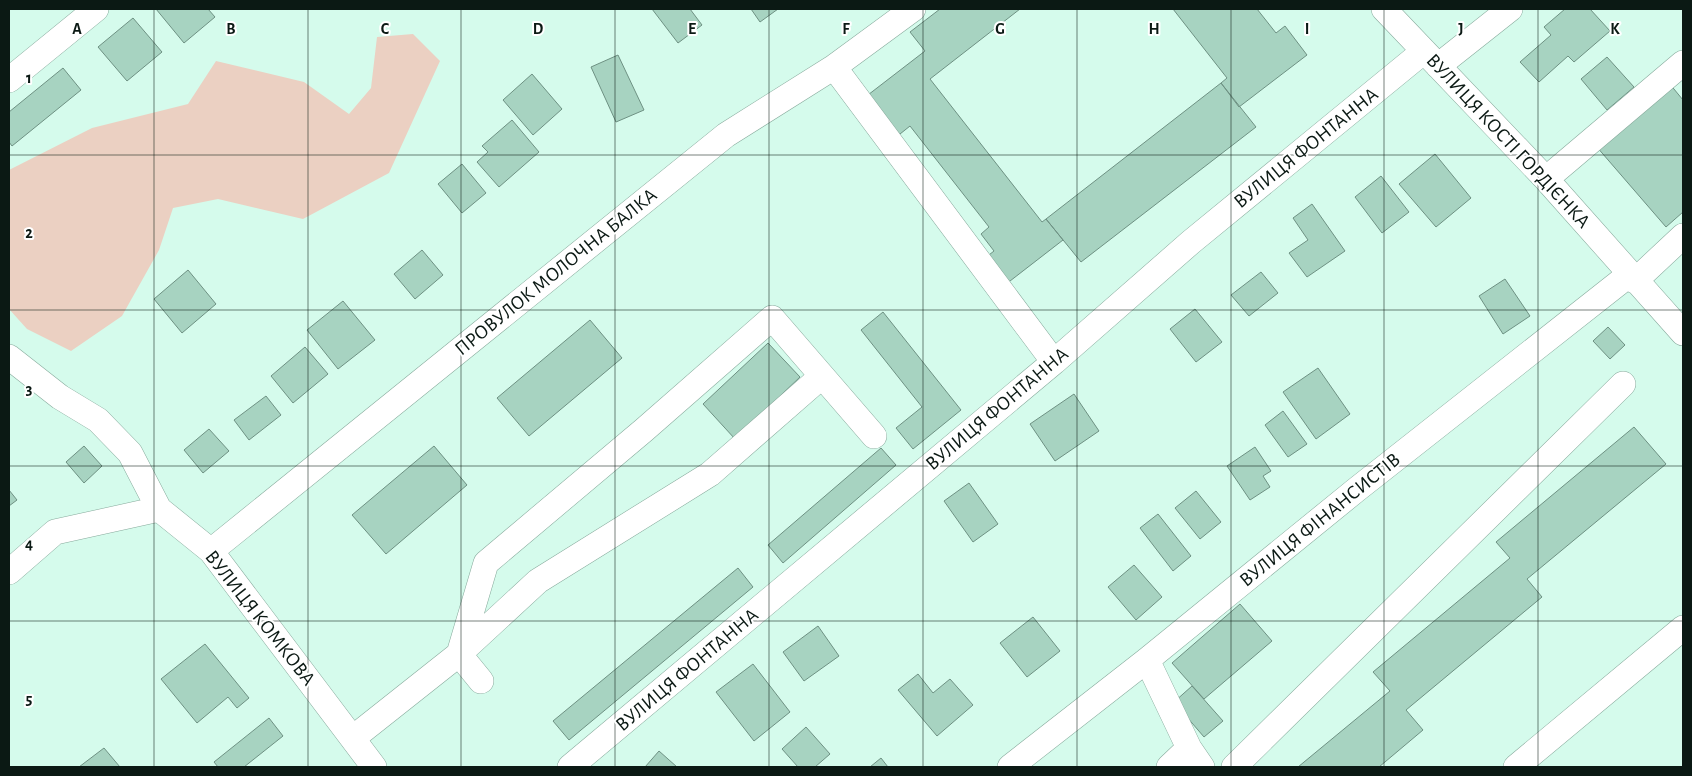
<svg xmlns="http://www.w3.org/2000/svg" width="1692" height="776" viewBox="0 0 1692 776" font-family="'Alegreya Sans',sans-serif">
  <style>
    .green { fill: #ebd0c2 }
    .building { fill: #a7d3c1; stroke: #6e9183 }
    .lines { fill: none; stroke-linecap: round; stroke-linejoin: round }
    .minor-casing { stroke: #87aa9c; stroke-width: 26 }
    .minor { stroke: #fff; stroke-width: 25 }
    .grid { fill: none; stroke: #0b1914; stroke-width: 1; stroke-opacity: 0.55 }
    .labels { text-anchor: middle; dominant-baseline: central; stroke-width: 4; stroke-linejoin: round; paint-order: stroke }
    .street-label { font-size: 20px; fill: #0b1914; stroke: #fff }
    .grid-label { font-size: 16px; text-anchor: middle; font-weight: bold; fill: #0b1914; stroke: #fff; stroke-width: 4; stroke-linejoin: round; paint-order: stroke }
  </style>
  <rect width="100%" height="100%" fill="#d5fbec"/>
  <!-- green -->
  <path class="green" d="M413,34L440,61L389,173L303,219L218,199L173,208L159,250L122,316L71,351L27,329L9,309V170L92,128L188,104L216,61L304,82L349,114L371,88L377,37Z"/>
  <!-- building -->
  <path class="building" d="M156,9H208L215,17L184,43Z
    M652,9H690L702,25L678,43Z
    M751,9H778L760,22Z
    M940,9H1020L930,79L1042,222L1046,219L1063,240L1001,288L980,262L994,251L981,234L989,227L910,126L895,138L864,98L925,51L910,32Z
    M1173,9H1257L1276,33L1285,26L1307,55L1239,107L1221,83L1227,78Z
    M1565,9H1590L1610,31L1574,62L1568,56L1539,82L1520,62L1551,35L1544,27Z
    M133,18L162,52L127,81L98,47Z
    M618,55L644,110L616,122L591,67Z
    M1607,57L1634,87L1607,110L1581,79Z
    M63,68L81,90L12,146L9,142V112Z
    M532,74L562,109L533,135L503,100Z
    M1221,83L1256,127L1081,262L1046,219Z
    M1669,83L1683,100V212L1666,227L1596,146Z
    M512,120L539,152L499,187L477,162L488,152L482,146Z
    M1435,154L1471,198L1436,227L1399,184Z
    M462,164L486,193L462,213L438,184Z
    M1381,176L1409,212L1382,233L1355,197Z
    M1312,204L1345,251L1307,277L1289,253L1308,240L1293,218Z
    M422,250L443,275L415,299L394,274Z
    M188,270L216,304L182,333L154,299Z
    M1261,272L1278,293L1249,316L1231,295Z
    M1505,279L1530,316L1503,334L1479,296Z
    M343,301L375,340L338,369L307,330Z
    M1195,309L1222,342L1196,362L1170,329Z
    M883,312L961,410L913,449L896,428L922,407L861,330Z
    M590,320L622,358L529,436L497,398Z
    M1608,327L1625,345L1610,359L1593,341Z
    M768,343L800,377L735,439L703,404Z
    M305,347L328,374L293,403L271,376Z
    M1318,368L1350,414L1316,439L1283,392Z
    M1074,394L1099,431L1055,461L1030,424Z
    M266,396L281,415L249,440L234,420Z
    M1283,411L1307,444L1288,457L1265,425Z
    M1634,427L1666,464L1527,579L1542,597L1406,710L1423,730L1379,767H1298L1390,691L1373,672L1510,558L1496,542Z
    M209,429L229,451L203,473L184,450Z
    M84,446L102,466L84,483L66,462Z
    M434,446L467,485L386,554L352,515Z
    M1255,447L1271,471L1263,476L1270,487L1250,500L1227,466Z
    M881,448L896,465L783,563L768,545Z
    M969,483L998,524L973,542L944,501Z
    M9,490L17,500L9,506Z
    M1196,491L1221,522L1200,539L1175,508Z
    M1158,514L1191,556L1173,571L1140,528Z
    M1134,565L1162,597L1136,620L1108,587Z
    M738,568L753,587L569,740L553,721Z
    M1240,604L1272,641L1204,699L1172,663Z
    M1033,617L1060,651L1027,677L1000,643Z
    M818,626L839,656L804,681L783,652Z
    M205,644L249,698L237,708L228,697L197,723L161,679Z
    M753,664L790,712L754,741L716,692Z
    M918,674L933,693L950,679L973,705L937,736L898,690Z
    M1192,686L1223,721L1204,737L1174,702Z
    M269,718L283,736L244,767H218L214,762Z
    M806,727L830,754L815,767H798L782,749Z
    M104,748L120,767H79Z
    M659,751L677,767H645Z
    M881,758L888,767H870Z"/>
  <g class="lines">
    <defs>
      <path id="minor" d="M1384,9L1546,179L1683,333
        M1438,66L1510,9
        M834,67L1054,362
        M9,80L96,9
        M1546,179L1683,63
        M1635,281L1683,236
        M9,357L60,397L98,420L130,453L159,509L211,551L374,767
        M211,551L726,135L834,67L913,9
        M9,572L55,532L159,509
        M1147,660L1189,748L1202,767
        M481,681L459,654L486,563L644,430L772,318L874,436
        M353,738L459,654L538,581L710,474L822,376
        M570,767L1054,362L1191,242L1424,51
        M1010,767L1147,660L1356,490L1630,274
        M1169,767L1189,748
        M1234,767L1623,384
        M1516,767L1683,628"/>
    </defs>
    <!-- minor casing -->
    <use href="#minor" class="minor-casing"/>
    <!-- minor -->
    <use href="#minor" class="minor"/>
  </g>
  <!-- grid -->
  <path class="grid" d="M154,9V767M308,9V767M461,9V767M615,9V767M769,9V767M923,9V767M1077,9V767M1231,9V767M1384,9V767M1538,9V767M9,155H1683M9,310H1683M9,466H1683M9,621H1683"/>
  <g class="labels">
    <!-- street labels -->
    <g class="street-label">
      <text transform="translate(1508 141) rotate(47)">ВУЛИЦЯ КОСТІ ГОРДІЄНКА</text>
      <text transform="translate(1306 148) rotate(-39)">ВУЛИЦЯ ФОНТАННА</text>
      <text transform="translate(556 272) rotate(-39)">ПРОВУЛОК МОЛОЧНА БАЛКА</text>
      <text transform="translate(997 409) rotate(-40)">ВУЛИЦЯ ФОНТАННА</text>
      <text transform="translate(1320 520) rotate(-39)">ВУЛИЦЯ ФІНАНСИСТІВ</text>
      <text transform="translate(260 618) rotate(52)">ВУЛИЦЯ КОМКОВА</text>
      <text transform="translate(687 670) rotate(-40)">ВУЛИЦЯ ФОНТАННА</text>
    </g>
  </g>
  <g class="grid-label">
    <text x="77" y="34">A</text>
    <text x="231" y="34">B</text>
    <text x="385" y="34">C</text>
    <text x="538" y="34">D</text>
    <text x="692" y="34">E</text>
    <text x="846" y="34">F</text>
    <text x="1000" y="34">G</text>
    <text x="1154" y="34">H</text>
    <text x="1307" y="34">I</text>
    <text x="1461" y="34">J</text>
    <text x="1615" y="34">K</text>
    <text x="29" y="83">1</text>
    <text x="29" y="238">2</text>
    <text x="29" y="394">3</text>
    <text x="29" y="549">4</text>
    <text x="29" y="704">5</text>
  </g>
  <!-- border -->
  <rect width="1692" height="776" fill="none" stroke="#0b1914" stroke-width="20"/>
</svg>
